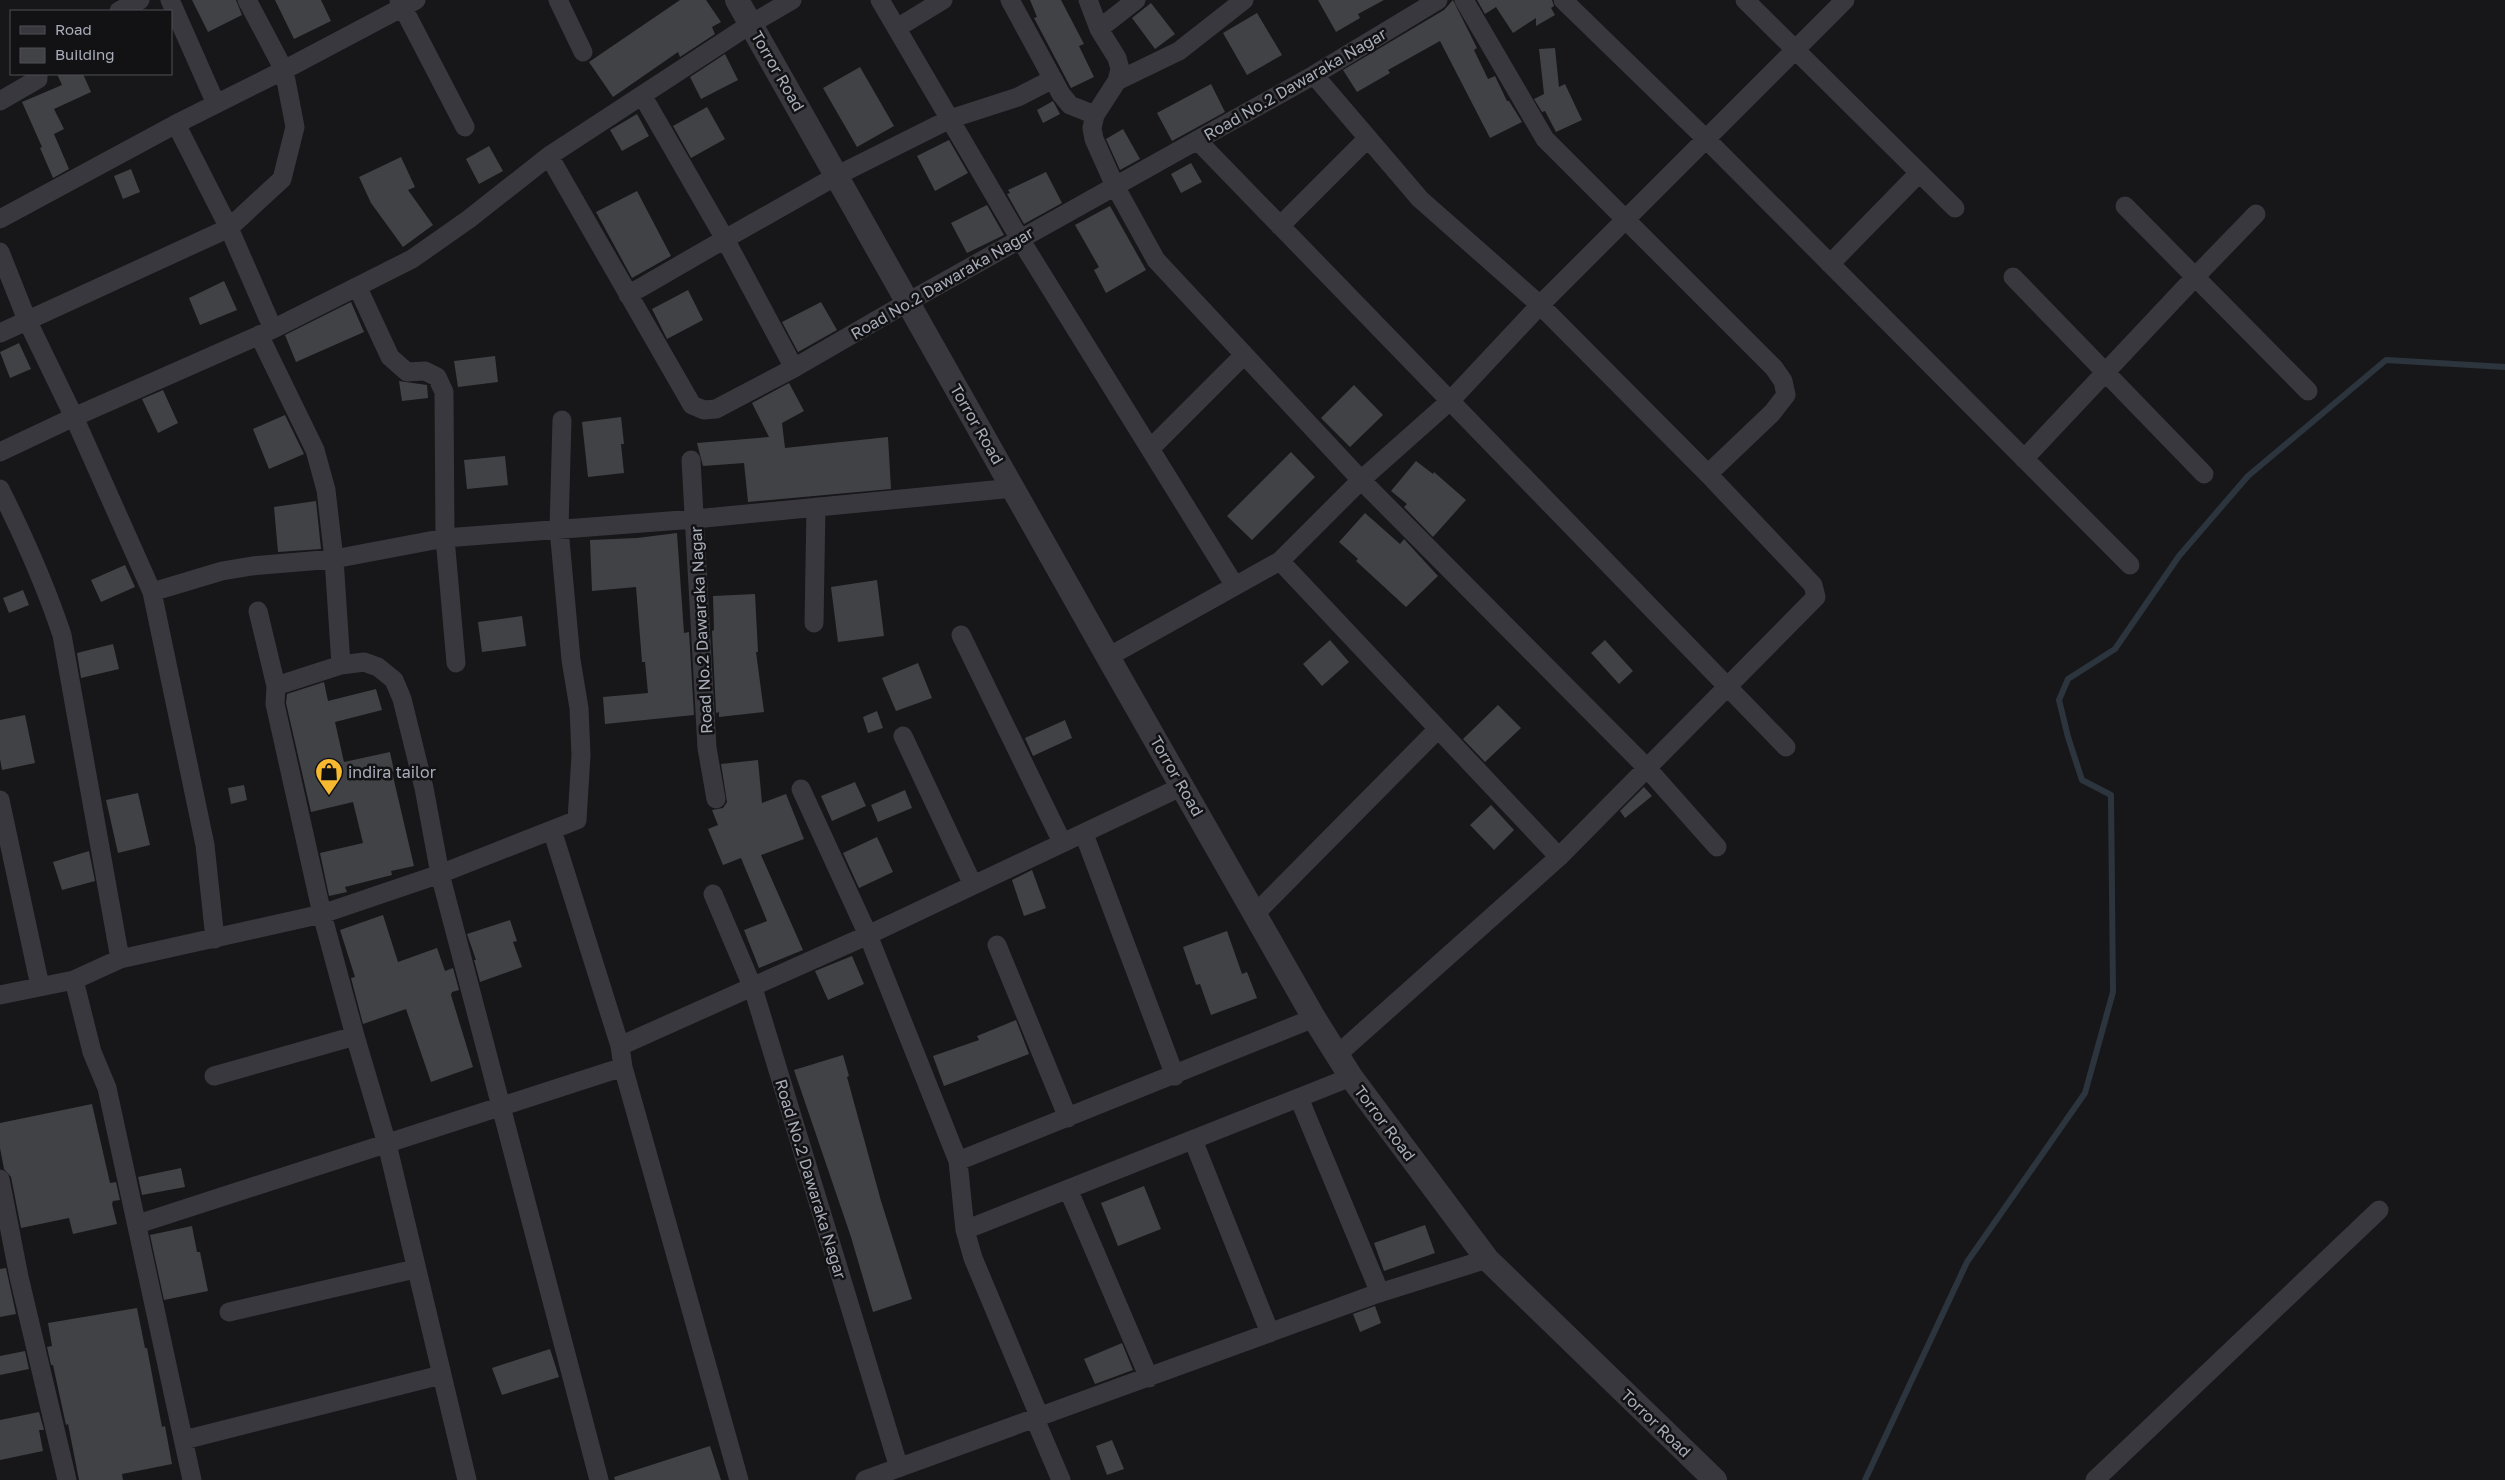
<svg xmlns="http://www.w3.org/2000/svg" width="2505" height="1480" viewBox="0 0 2505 1480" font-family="'Golos Text',sans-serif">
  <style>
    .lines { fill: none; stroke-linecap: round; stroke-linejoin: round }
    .stream { stroke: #2c353d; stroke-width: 6 }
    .building { fill: #414246 }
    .minor { stroke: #38383e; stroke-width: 19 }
    .tertiary { stroke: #38383e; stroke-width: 24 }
    .labels { text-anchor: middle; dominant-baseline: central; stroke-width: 5; stroke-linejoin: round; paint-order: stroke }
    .street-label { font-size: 16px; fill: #a8adb9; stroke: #121214 }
    .poi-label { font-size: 16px; fill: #a8adb9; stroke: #121214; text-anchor: start }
  </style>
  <rect width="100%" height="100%" fill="#171719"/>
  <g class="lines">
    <!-- stream -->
    <path class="stream" d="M1865,1480L1967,1262L2085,1093L2113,992L2111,795L2082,780L2068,737L2059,700L2068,679L2115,649L2179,556L2248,476L2386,360L2505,367"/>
  </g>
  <!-- building -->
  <path class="building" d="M192,0H236L242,15L208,32Z
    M275,0H321L331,21L294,39Z
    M680,0H706L721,22L712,27L715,34L680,57L678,52L613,97L589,62Z
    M1030,0H1061L1084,44L1079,46L1094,77L1071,88L1034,18L1037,17Z
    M1318,0H1384L1358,14L1360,18L1336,32Z
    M1453,0L1477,48L1474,50L1488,79L1495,76L1507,101H1509L1522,122L1490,138L1440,41L1388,70L1390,73L1357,92L1343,70L1444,10Z
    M1477,0H1552L1554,6L1551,8L1555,15L1536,26V18L1513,33L1496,7L1485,14Z
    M1151,3L1175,34L1155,49L1132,18Z
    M1257,13L1282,55L1247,75L1223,33Z
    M1555,48L1559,87L1565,84L1582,120L1556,132L1545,111L1542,112L1534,99L1544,94L1539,49Z
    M725,54L738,80L701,99L690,77Z
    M860,67L894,126L857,147L823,88Z
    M57,74H83L91,92L54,109L64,129L54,134L69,169L53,178L40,148L42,147L22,102L62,85Z
    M1211,84L1225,112L1172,141L1157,113Z
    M1053,101L1060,114L1043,123L1037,110Z
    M707,107L725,139L691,158L673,126Z
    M637,114L649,136L622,151L610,130Z
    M1123,129L1140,159L1120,170L1106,139Z
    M949,140L968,173L935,191L917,156Z
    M489,146L503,171L479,184L466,159Z
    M401,157L415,187L408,190L433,225L403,247L371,203L359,177Z
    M1191,163L1202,182L1181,193L1171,174Z
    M131,169L140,192L123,199L114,176Z
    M1046,172L1062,203L1024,224L1007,194L1010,193L1008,190Z
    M637,191L671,256L632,278L596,212Z
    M987,205L1004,235L967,253L951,223Z
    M1110,206L1146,270L1106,293L1094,270L1099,267L1075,225Z
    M224,281L237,310L200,325L189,298Z
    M688,290L703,320L667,339L652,309Z
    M351,302L364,332L296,362L285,335Z
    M821,302L837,330L798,352L782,322Z
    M19,343L31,369L10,378L0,352Z
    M495,356L498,382L458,387L454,361Z
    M399,381L427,385L428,398L402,401Z
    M789,383L804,411L782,423L785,448L888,437L891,489L748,502L744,463L703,466L697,443L769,437L752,403Z
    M1354,385L1383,415L1350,447L1321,418Z
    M163,390L178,423L158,433L142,399Z
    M285,415L304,454L269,469L253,429Z
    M621,417L624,444H621L624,473L588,477L582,422Z
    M1291,452L1315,477L1252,540L1227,516Z
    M505,456L508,485L467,489L464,460Z
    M1416,461L1433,474L1434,472L1466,500L1433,537L1404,507L1407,504L1391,491Z
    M316,501L321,549L278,552L274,507Z
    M1365,513L1400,544L1404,539L1438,576L1406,607L1356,561L1358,559L1339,542Z
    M677,533L684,633L689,632L694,715L605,724L603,697L648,693L645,662H642L636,587L592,591L590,540L637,538Z
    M125,565L135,587L101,602L91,580Z
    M877,580L884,636L838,642L831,587Z
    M23,590L29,605L9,613L3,598Z
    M755,594L758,652H756L764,712L719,717V712L716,713L712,631L714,630L713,596Z
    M522,616L526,646L482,652L478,622Z
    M1330,640L1349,662L1322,686L1303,664Z
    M1605,640L1633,671L1619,684L1591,653Z
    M113,644L119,669L81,678L77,653Z
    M918,663L932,698L896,711L882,678Z
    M324,682L328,701L376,689L382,710L335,722L344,762L390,752L394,771L392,772L414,866L391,871L392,875L345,887L347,892L329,896L320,853L363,843L353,802L311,812L286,703L287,694Z
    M1498,705L1521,728L1485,762L1463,739Z
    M877,711L883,728L868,733L863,717Z
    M25,715L35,763L2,770L0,759V720Z
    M1065,720L1072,738L1033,756L1025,738Z
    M758,760L762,803L786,794L804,839L761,855L803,950L759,968L744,930L767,921L741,858L723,865L708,829L718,825L712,810L723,808L727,802L721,764Z
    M855,782L866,806L832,821L821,796Z
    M244,785L247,800L231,804L228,788Z
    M1644,787L1652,796L1625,818L1620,811Z
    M905,790L912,808L878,822L871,805Z
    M138,793L150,845L118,853L106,800Z
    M1491,805L1514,830L1494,850L1470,825Z
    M877,837L893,872L859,888L843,853Z
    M89,851L95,881L62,890L53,862Z
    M1032,870L1046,908L1024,916L1012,880Z
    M383,915L398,962L437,948L445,971L453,968L459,990L452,992L451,995L473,1067L431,1082L406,1009L363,1024L351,978L355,977L340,930Z
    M510,920L517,941L513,942L522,967L480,982L474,960H476L467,934Z
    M1227,931L1242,974L1247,972L1257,998L1211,1015L1200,984L1196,985L1183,947Z
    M852,956L864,984L828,1000L815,971Z
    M1016,1020L1029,1054L944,1086L933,1056L979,1040L977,1036Z
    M843,1055L849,1076L847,1077L881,1201L912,1299L873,1312L851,1237L794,1070Z
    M92,1104L110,1183L116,1182L120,1200L113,1201L112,1204L117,1224L73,1234L69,1218L21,1228L11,1177L4,1169L0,1148V1123Z
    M181,1168L185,1187L142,1195L138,1177Z
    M1144,1186L1161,1229L1118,1246L1101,1203Z
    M1425,1225L1435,1253L1384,1271L1374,1243Z
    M192,1226L197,1252H200L208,1291L164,1300L150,1235Z
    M6,1268L16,1314L0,1317V1269Z
    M1375,1306L1381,1323L1360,1332L1353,1314Z
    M137,1308L145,1348H147L162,1427L165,1426L172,1464L122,1474L123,1480H79L68,1424L66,1425L53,1365H51L47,1347L52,1346L48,1323Z
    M1122,1343L1133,1370L1095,1384L1084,1359Z
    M550,1349L559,1377L502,1395L492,1368Z
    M25,1351L29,1369L0,1375V1356Z
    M39,1412L44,1430H39L43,1451L0,1460V1420Z
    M1112,1440L1124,1469L1107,1475L1096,1446Z
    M710,1446L721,1480H615L614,1477Z"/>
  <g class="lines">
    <!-- minor -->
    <path class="minor" d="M170,0L216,104
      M399,0L465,127
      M558,0L583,52
      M880,0L1020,239L1235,586
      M1010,0L1061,94L1070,105L1095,115
      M1088,0L1099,29L1117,58L1120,69L1117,81L1095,115L1092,128L1094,139L1115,186L1156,260L1361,480L1646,767L1717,847
      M1464,0L1545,139L1774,368L1783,381L1786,395L1772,413L1708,474
      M1563,0L1706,139L2130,565
      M1745,0L1955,208
      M119,11L140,0
      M897,28L943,0
      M1099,29L1136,0
      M1314,75L1420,199L1540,305L1708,474L1813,585L1816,597L1559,857L1337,1055
      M1117,81L1179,51L1244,0
      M0,101L38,79V74
      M176,124L229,228L273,329
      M1197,140L1786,747
      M549,156L692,405L704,410L716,409L794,368L908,302L1314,75L1438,0
      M2125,206L2308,391
      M0,219L176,124L284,70L416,0
      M1280,226L1368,138
      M0,252L27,320L74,417L152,592L205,845L215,939
      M1830,264L1919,173
      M2013,277L2204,474
      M358,288L390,357L407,372L425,371L437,377L444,392L445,538L456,663
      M628,295L725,239L642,95
      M0,333L229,228L282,179L295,127L284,70L247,0
      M259,335L315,450L326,490L334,559L341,665
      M794,368L725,239L838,175L950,119L1018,97L1053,79
      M1151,448L1244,355
      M0,452L74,417L273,329L412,259L469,219L549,156L751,24L792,0
      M2024,459L2196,276L2256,214
      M691,460L707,748L716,799
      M0,489C24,537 45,584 62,635L120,959
      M1280,561L1559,857
      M152,592L222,571L252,566L334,559L445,538L695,519L1014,488
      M258,611L276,686
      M814,623L816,507
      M961,635L1062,842
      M1108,657L1280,561L1361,480L1451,400L1540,305L1845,0
      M903,736L973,885
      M801,789L868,935L958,1161L1314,1018
      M0,800L40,986
      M552,830L620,1046L623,1067L739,1480
      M1084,834L1175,1076
      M713,894L753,988L899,1468
      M1255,914L1438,729
      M997,945L1068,1118
      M74,980L92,1052L107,1088L192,1480
      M0,995L74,980L120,959L322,914L275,704L276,686L341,665L364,662L378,667L394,680L402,699L424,788L440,874L599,1480
      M620,1046L868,935L1183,786
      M214,1076L355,1036
      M1299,1098L1380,1293
      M1193,1140L1270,1333
      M958,1161L965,1230L973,1258L1040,1418
      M0,1179L19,1277L67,1480
      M1068,1189L1149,1378
      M138,1224L623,1067
      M965,1230L1351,1077
      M229,1312L415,1269
      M1035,1419L1061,1480
      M184,1440L441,1375
      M467,1480L387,1144L355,1036L322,914L440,874L577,820L581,755L579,708L571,660L559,529L562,420
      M865,1480L1373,1295L1487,1259
      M2095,1480L2379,1210"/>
    <!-- tertiary -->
    <path class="tertiary" d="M737,0L1108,657L1314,1018L1351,1077L1487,1259L1715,1480"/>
  </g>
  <!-- icons -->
  <defs>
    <symbol id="shop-pin" viewBox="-11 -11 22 30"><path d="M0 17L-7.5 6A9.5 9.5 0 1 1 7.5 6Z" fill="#f7b930" stroke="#121214"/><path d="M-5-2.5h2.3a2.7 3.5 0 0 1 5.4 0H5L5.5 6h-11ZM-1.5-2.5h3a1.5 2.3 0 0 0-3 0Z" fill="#111"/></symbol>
  </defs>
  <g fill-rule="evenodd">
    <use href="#shop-pin" x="313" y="756" width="32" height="43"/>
  </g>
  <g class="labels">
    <!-- street labels -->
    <g class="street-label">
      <text transform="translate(778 71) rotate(60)">Torror Road</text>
      <text transform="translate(1295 84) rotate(-30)">Road No.2 Dawaraka Nagar</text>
      <text transform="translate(942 283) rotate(-30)">Road No.2 Dawaraka Nagar</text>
      <text transform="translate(977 424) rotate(60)">Torror Road</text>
      <text transform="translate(701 630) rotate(-93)">Road No.2 Dawaraka Nagar</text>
      <text transform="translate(1177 776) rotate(60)">Torror Road</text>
      <text transform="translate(1385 1123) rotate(53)">Torror Road</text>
      <text transform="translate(811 1179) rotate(73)">Road No.2 Dawaraka Nagar</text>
      <text transform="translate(1656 1423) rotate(44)">Torror Road</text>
    </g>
    <!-- poi labels -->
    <g class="poi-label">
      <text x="348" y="772">indira tailor</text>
    </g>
  </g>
  <!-- legend -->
  <rect x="10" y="10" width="162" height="65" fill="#121214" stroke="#4e5056"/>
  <rect x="20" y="26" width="25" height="8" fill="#38383e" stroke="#4e5056"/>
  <text x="55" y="35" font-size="15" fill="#a8adb9">Road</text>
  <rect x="20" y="48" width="25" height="15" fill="#414246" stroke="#4e5056"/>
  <text x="55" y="60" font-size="15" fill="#a8adb9">Building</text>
</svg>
